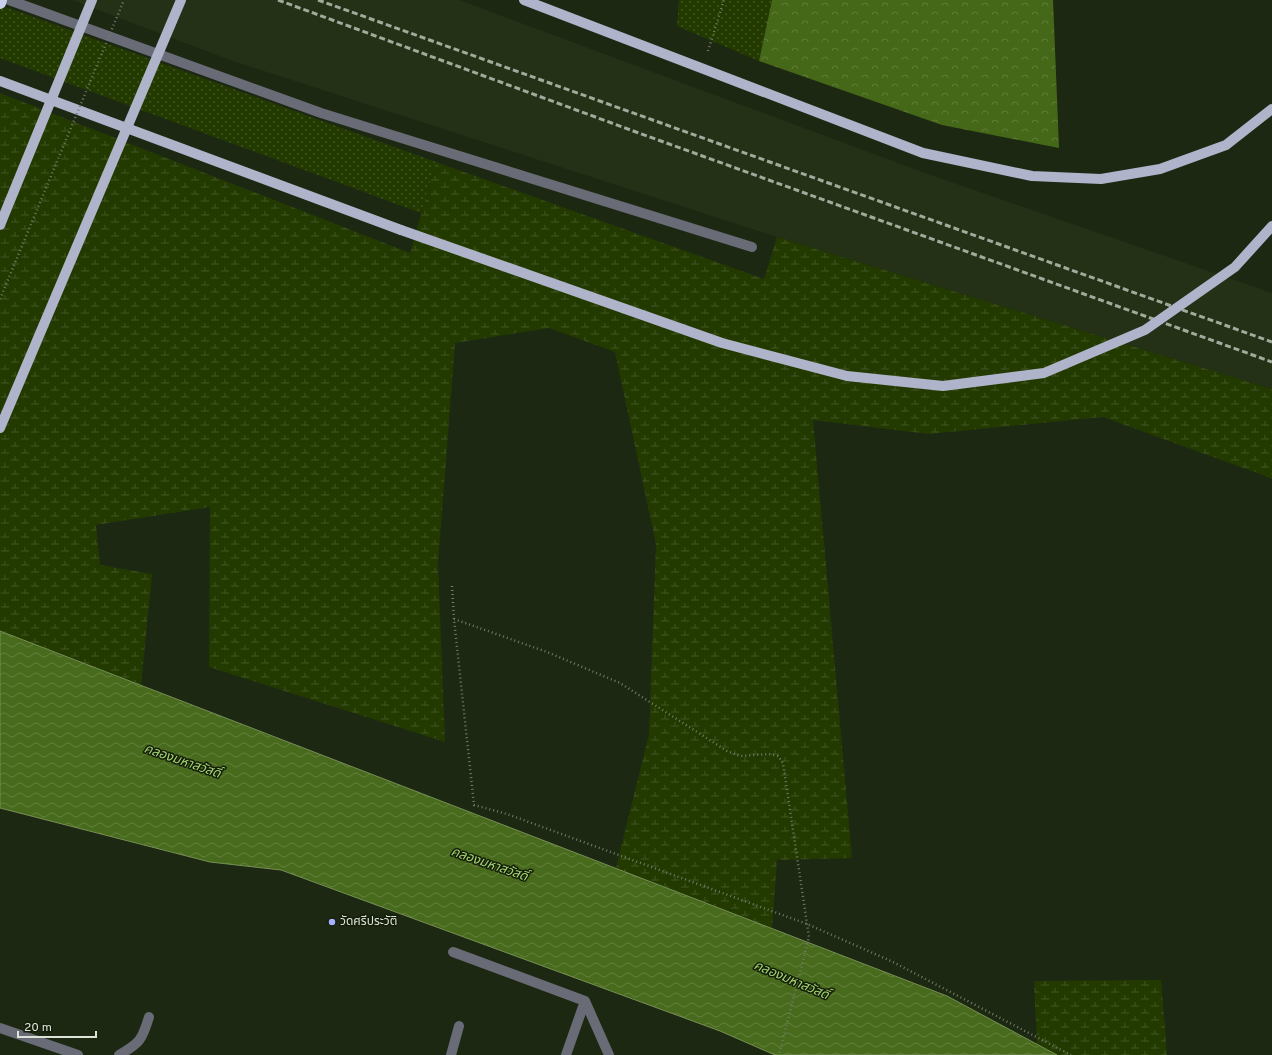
<svg xmlns="http://www.w3.org/2000/svg" width="1272" height="1055" viewBox="0 0 1272 1055" font-family="Overpass,'Noto Sans Thai',sans-serif">
  <style>
    .built { fill: #243116 }
    .grass { fill: url(#grass-dots) }
    .forest { fill: url(#forest-crowns) }
    .wetland { fill: url(#wetland-marsh) }
    .water { fill: url(#water-waves); stroke: #758f54 }
    .lines { fill: none; stroke-linecap: round; stroke-linejoin: round }
    .path { stroke: #727b6a; stroke-width: 2.5; stroke-dasharray: 1 3; stroke-linecap: butt }
    .minor { stroke: #696b76; stroke-width: 10 }
    .major { stroke: #afb4ca; stroke-width: 10 }
    .highway { stroke: #cad0ec; stroke-width: 12 }
    .rail { stroke: #a2aa9b; stroke-width: 3; stroke-dasharray: 6 3; stroke-linecap: butt }
    .path-bridge { stroke: #727b6a; stroke-width: 2.5; stroke-dasharray: 1 3; stroke-linecap: butt }
    .major-bridge { stroke: #afb4ca; stroke-width: 10 }
    .poi-dot { fill: #a5b1fc; stroke: #141e0a; stroke-width: 1.5 }
    .labels { text-anchor: middle; dominant-baseline: central; stroke-width: 3; stroke-linejoin: round; paint-order: stroke }
    .poi-label { font-size: 12px; fill: #dde4d7; stroke: #141e0a; text-anchor: start }
    .water-label { font-size: 13px; font-style: italic; fill: #a4d56f; stroke: #141e0a }
  </style>
  <defs>
    <pattern id="grass-dots" width="8" height="8" patternUnits="userSpaceOnUse"><rect width="8" height="8" fill="#223a00"/><path d="M2 2h.1M6 6h.1" fill="none" stroke="#425624" stroke-width="1.8" stroke-linecap="round"/></pattern>
    <pattern id="forest-crowns" width="20" height="18" patternUnits="userSpaceOnUse"><rect width="20" height="18" fill="#456718"/><path d="M2 6a3 3 0 1 1 6 0M12 15a3 3 0 1 1 6 0" fill="none" stroke="#5f7d39"/></pattern>
    <pattern id="wetland-marsh" width="20" height="14" patternUnits="userSpaceOnUse"><rect width="20" height="14" fill="#223a00"/><path d="M1 5h8M5 5V1M11 12h8M15 12V8" fill="none" stroke="#425624"/></pattern>
    <pattern id="water-waves" width="16" height="10" patternUnits="userSpaceOnUse"><rect width="16" height="10" fill="#486a1c"/><path d="M0 5q4-4 8 0t8 0" fill="none" stroke="#627f3c"/></pattern>
  </defs>
  <rect width="100%" height="100%" fill="#1d2813"/>
  <!-- built -->
  <path class="built" d="M72,0H459L928,174L1272,293V389L777,237L230,60Z"/>
  <!-- grass -->
  <path class="grass" d="M679,0H772L759,61L677,26Z
    M0,5L436,162L421,213L0,58Z"/>
  <!-- forest -->
  <path class="forest" d="M772,0H1053L1059,148L942,125L759,61Z"/>
  <!-- wetland -->
  <path class="wetland" d="M0,93L410,253L436,162L764,279L777,237L1272,389V479L1260,474L1103,417L929,434L813,420L852,858L777,860L772,928L616,868L649,734L656,544L615,352L549,328L455,343L438,563L445,742L209,667L210,507L96,525L100,565L152,574L141,685L0,631Z
    M1161,980L1167,1055H1057L1037,1044L1034,981Z"/>
  <!-- water -->
  <path class="water" d="M0,631L947,996L1057,1055H775L720,1031L281,870L210,862L0,808Z"/>
  <g class="lines">
    <!-- path -->
    <path class="path" d="M708,51L724,0
      M452,586L454,619L474,805L507,814L807,924L891,961L1071,1055
      M454,619L547,652L620,683L727,751L740,756L769,754L778,756L783,763L809,937L779,1055"/>
    <!-- minor -->
    <path class="minor" d="M9,0L321,113L752,247
      M453,952L585,1001L609,1055
      M0,1028L78,1055
      M119,1055C140,1043 142,1040 149,1017
      M451,1055L459,1026
      M566,1055L585,1001"/>
    <!-- major -->
    <path class="major" d="M524,0L923,153L1032,176L1101,179L1160,169L1226,145L1272,109
      M0,81L401,230"/>
    <!-- highway -->
    <path class="highway" d="M0,3L1,0"/>
    <!-- rail -->
    <path class="rail" d="M278,0L636,132L1272,362
      M318,0L1272,342"/>
    <!-- path-bridge -->
    <path class="path-bridge" d="M0,299L124,0"/>
    <!-- major-bridge -->
    <path class="major-bridge" d="M0,225L92,0
      M401,230L722,343L847,376L943,386L1044,373L1145,330L1235,267L1272,226
      M0,428L181,0"/>
  </g>
  <!-- markers -->
  <circle class="poi-dot" cx="332" cy="922" r="4"/>
  <g class="labels">
    <!-- poi labels -->
    <g class="poi-label">
      <text x="340" y="922">วัดศรีประวัติ</text>
    </g>
    <!-- water labels -->
    <g class="water-label">
      <text transform="translate(182 762) rotate(19)">คลองมหาสวัสดิ์</text>
      <text transform="translate(489 865) rotate(19)">คลองมหาสวัสดิ์</text>
      <text transform="translate(791 981) rotate(23)">คลองมหาสวัสดิ์</text>
    </g>
  </g>
  <!-- scale -->
  <path d="M18 1031v6h78v-6" fill="none" stroke="#dde4d7" stroke-width="2"/>
  <text x="24" y="1031" font-size="12" fill="#dde4d7" stroke="#141e0a" stroke-width="3" paint-order="stroke">20 m</text>
</svg>
